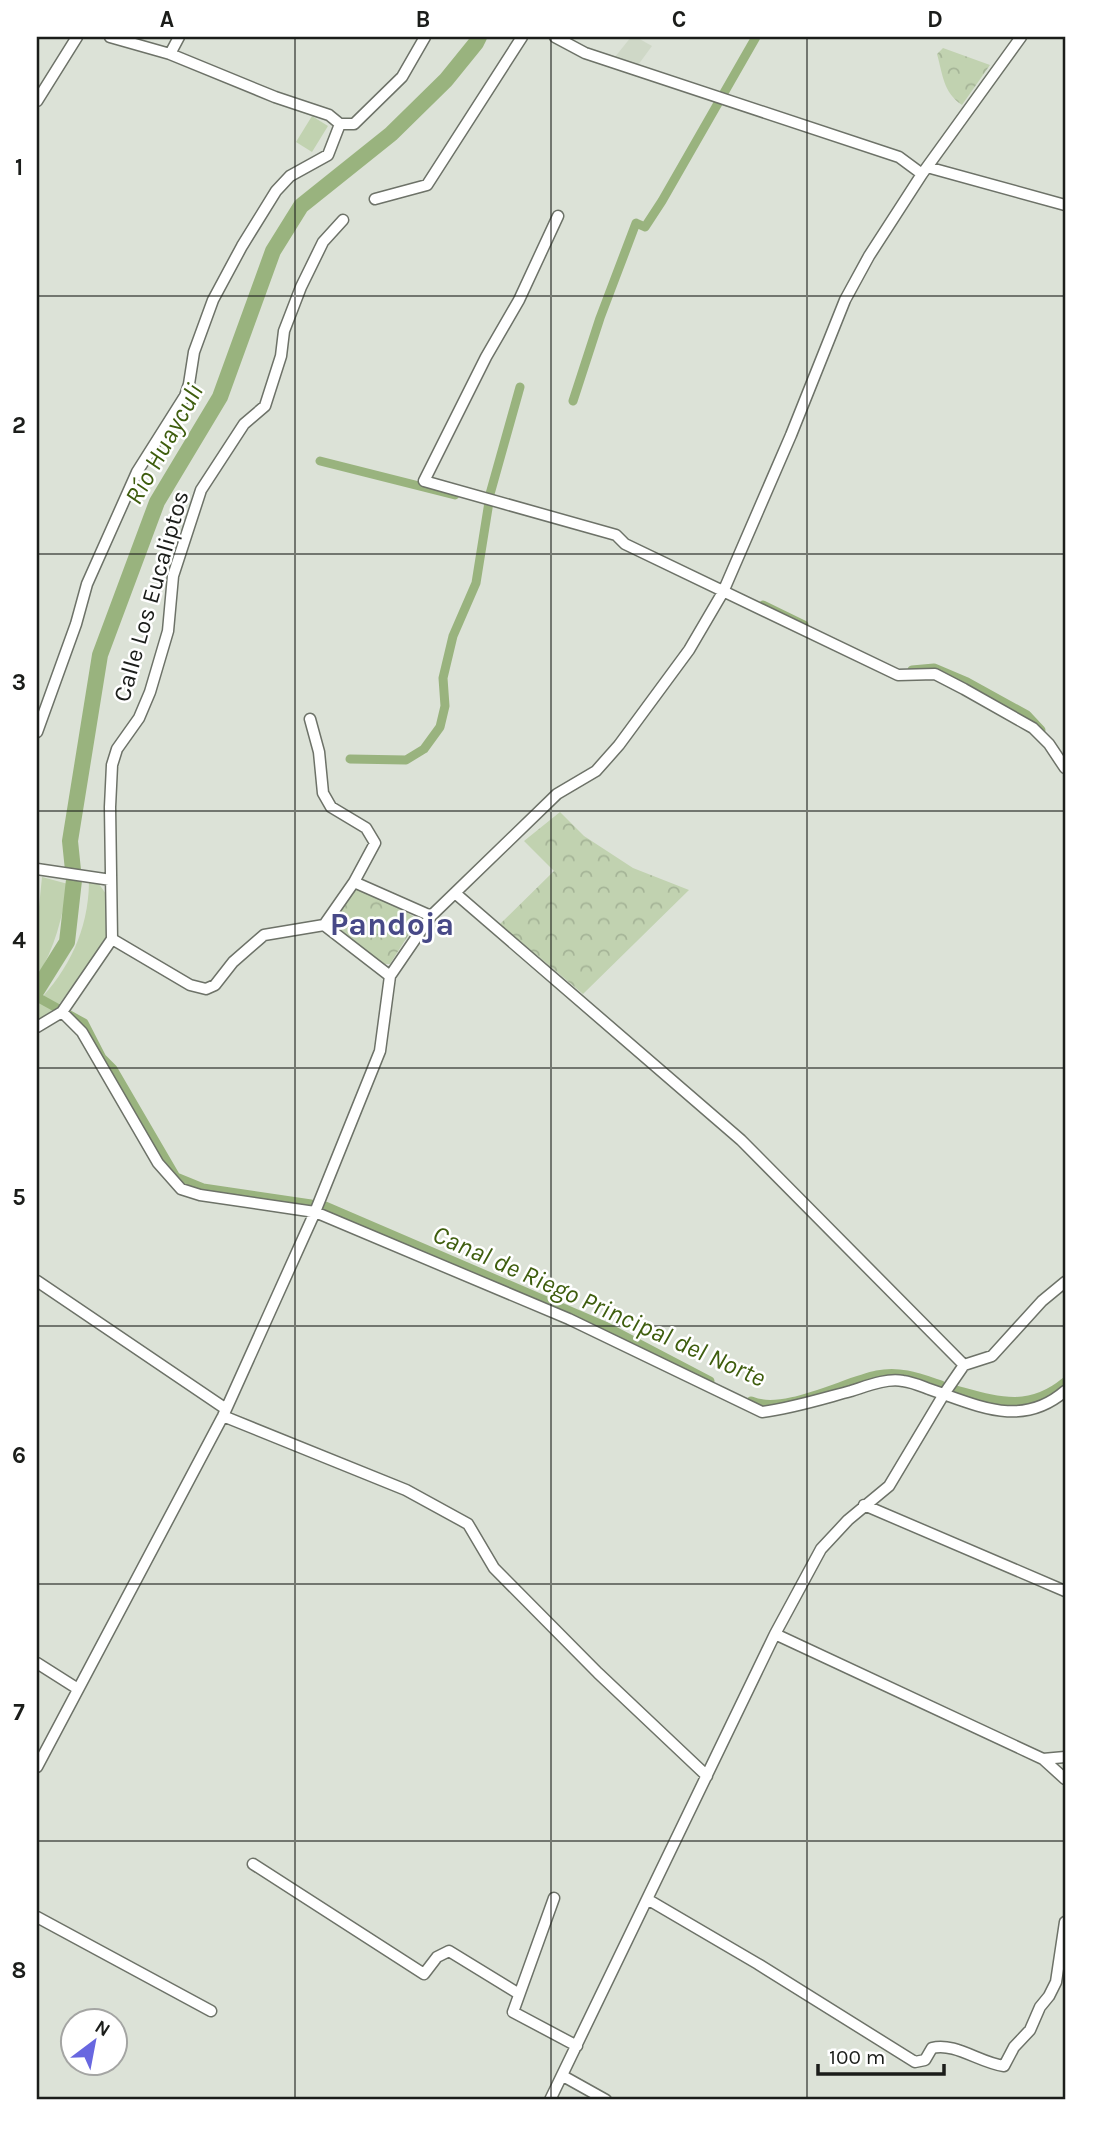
<svg xmlns="http://www.w3.org/2000/svg" width="1102" height="2137" viewBox="0 0 1102 2137" font-family="Karla,sans-serif">
  <style>
    .built { fill: #cfd8c7 }
    .green { fill: #c1d2b0 }
    .forest { fill: url(#forest-crowns) }
    .lines { fill: none; stroke-linecap: round; stroke-linejoin: round }
    .canal { stroke: #99b37e; stroke-width: 9 }
    .river { stroke: #99b37e; stroke-width: 16 }
    .minor-casing { stroke: #6d7268; stroke-width: 13 }
    .minor { stroke: #fff; stroke-width: 10 }
    .grid { fill: none; stroke: #1b1d1a; stroke-width: 2; stroke-opacity: 0.55 }
    .labels { text-anchor: middle; dominant-baseline: central; stroke-width: 5; stroke-linejoin: round; paint-order: stroke }
    .street-label { font-size: 24px; fill: #1b1d1a; stroke: #fff }
    .water-label { font-size: 26px; font-style: italic; fill: #3e5d0d; stroke: #fff }
    .district-label { font-size: 32px; font-weight: bold; fill: #474987; stroke: #fff }
    .neatline { fill: none; stroke: #1b1d1a; stroke-width: 2.5 }
    .grid-label { font-size: 23px; text-anchor: middle; font-weight: bold; fill: #1b1d1a }
  </style>
  <defs>
    <pattern id="forest-crowns" width="20" height="18" patternUnits="userSpaceOnUse" patternTransform="scale(1.75)"><rect width="20" height="18" fill="#c1d2b0"/><path d="M2 6a3 3 0 1 1 6 0M12 15a3 3 0 1 1 6 0" fill="none" stroke="#a5b497"/></pattern>
  </defs>
  <rect width="100%" height="100%" fill="#dce2d7"/>
  <!-- built -->
  <path class="built" d="M631,37H636L652,46L638,65L615,57Z"/>
  <!-- green -->
  <path class="green" d="M312,116L328,126L312,152L296,142Z
    M42,877L68,884C62,918 55,948 37,977V927Z
    M89,883L99,884L106,894L108,938L57,1007L37,1021V1003C69,969 88,931 89,883Z"/>
  <!-- forest -->
  <path class="forest" d="M943,48L990,65L962,105C943,92 943,75 937,54Z
    M560,812L584,836L633,868L689,890L583,994L500,924L554,871L524,841Z
    M357,887L413,916L416,923L390,964H385L335,929L331,924L351,892Z"/>
  <g class="lines">
    <!-- canal -->
    <path class="canal" d="M573,401L600,318L636,223L645,227L662,201L756,37
      M320,461L455,495
      M490,494L520,387
      M763,605L804,625
      M912,670L934,668L967,682L1027,715L1041,730
      M350,759L406,760L424,749L440,727L445,706L443,678L453,636L476,583L489,502
      M37,997L84,1023L102,1058L113,1069L176,1177L203,1188L311,1204
      M325,1206L607,1327L710,1381
      M956,1390C997,1401 1029,1412 1065,1382
      M751,1401C784,1415 843,1382 877,1375C900,1370 920,1378 941,1385"/>
    <!-- river -->
    <path class="river" d="M37,990L67,942L74,880L70,841L100,655L157,502L220,397L273,251L301,206L391,134L446,80L476,43L479,37"/>
    <defs>
      <path id="minor" d="M555,37L585,53L899,157L922,174
        M170,54L179,37
        M37,101L77,37
        M340,124H354L402,77L425,37
        M927,167L1065,205
        M375,199L427,185L522,37
        M558,216L519,300L486,357L424,481L616,535L625,544L898,675L935,674L964,689L1033,728L1049,744L1065,768
        M310,719L319,752L323,793L331,807L366,828L375,843L354,882
        M37,732L76,624L87,584L137,472L185,396L189,384L194,352L213,300L242,246L276,191L290,176L328,155L340,124L329,115L275,97L170,54L110,37
        M37,869L111,880
        M455,893L741,1140L964,1365
        M112,939L190,985L206,989L215,985L233,962L264,935L324,925
        M390,976L324,925L354,882L431,916
        M62,1012L82,1032L158,1163L181,1189L200,1195L315,1212L569,1319L762,1412C793,1408 821,1399 851,1391C867,1386 886,1378 903,1381C912,1382 921,1386 929,1389C977,1405 1021,1429 1065,1391
        M37,1027L62,1012L112,939L110,807L112,765L117,749L139,718L150,692L168,631L173,576L201,490L244,424L265,406L281,356L284,331L301,287L323,242L343,220
        M37,1281L226,1409
        M223,1416L406,1490L468,1524L494,1568L598,1673L707,1776
        M864,1505L1065,1591
        M775,1634L1043,1759L1065,1779
        M37,1663L78,1689
        M1043,1759L1065,1757
        M37,1767L223,1416L315,1212L380,1051L390,976L431,916L557,794L596,771L619,745L689,650L723,592L791,435L845,300L869,256L922,174L1021,37
        M253,1864L424,1974L437,1957L449,1951L519,1994
        M554,1898L513,2012L577,2046
        M647,1899L758,1964L915,2062L925,2060L932,2048C955,2042 980,2063 1004,2066L1014,2047L1030,2030L1040,2007L1049,1996L1056,1982L1065,1922
        M37,1917L211,2011
        M563,2076L606,2100
        M550,2100L775,1634L821,1549L848,1520L889,1486L944,1394L964,1365L992,1356L1042,1301L1065,1282"/>
    </defs>
    <!-- minor casing -->
    <use href="#minor" class="minor-casing"/>
    <!-- minor -->
    <use href="#minor" class="minor"/>
  </g>
  <!-- grid -->
  <path class="grid" d="M295,37V2100M551,37V2100M807,37V2100M37,296H1065M37,554H1065M37,811H1065M37,1068H1065M37,1326H1065M37,1584H1065M37,1841H1065"/>
  <g class="labels">
    <!-- street labels -->
    <g class="street-label">
      <text transform="translate(151 596) rotate(-74)">Calle Los Eucaliptos</text>
    </g>
    <!-- water labels -->
    <g class="water-label">
      <text transform="translate(164 444) rotate(-61)">Río Huayculi</text>
      <text transform="translate(599 1306) rotate(24)">Canal de Riego Principal del Norte</text>
    </g>
    <!-- district labels -->
    <g class="district-label">
      <text x="392" y="924">Pandoja</text>
    </g>
  </g>
  <!-- border -->
  <rect width="1102" height="2137" fill="none" stroke="#ffffff" stroke-width="77"/>
  <!-- north arrow -->
  <g transform="translate(94 2042) rotate(32)"><circle r="33" fill="#ffffff" stroke="#a4a5a3" stroke-width="2"/>
  <path d="M0-5L12 26L0 18L-12 26Z" fill="#6867e0"/>
  <text y="-10" font-size="19" font-weight="bold" text-anchor="middle" fill="#1b1d1a">N</text>
  </g>
  <!-- scale -->
  <path d="M818 2064v10h126v-10" fill="none" stroke="#1b1d1a" stroke-width="3.5"/>
  <text x="829" y="2064" font-size="21" fill="#1b1d1a" stroke="#ffffff" stroke-width="5" paint-order="stroke">100 m</text>
  <rect x="38" y="38" width="1026" height="2060" class="neatline"/>
  <g class="grid-label">
    <text x="167" y="27">A</text>
    <text x="423" y="27">B</text>
    <text x="679" y="27">C</text>
    <text x="935" y="27">D</text>
    <text x="19" y="175">1</text>
    <text x="19" y="433">2</text>
    <text x="19" y="690">3</text>
    <text x="19" y="948">4</text>
    <text x="19" y="1205">5</text>
    <text x="19" y="1463">6</text>
    <text x="19" y="1720">7</text>
    <text x="19" y="1978">8</text>
  </g>
</svg>
